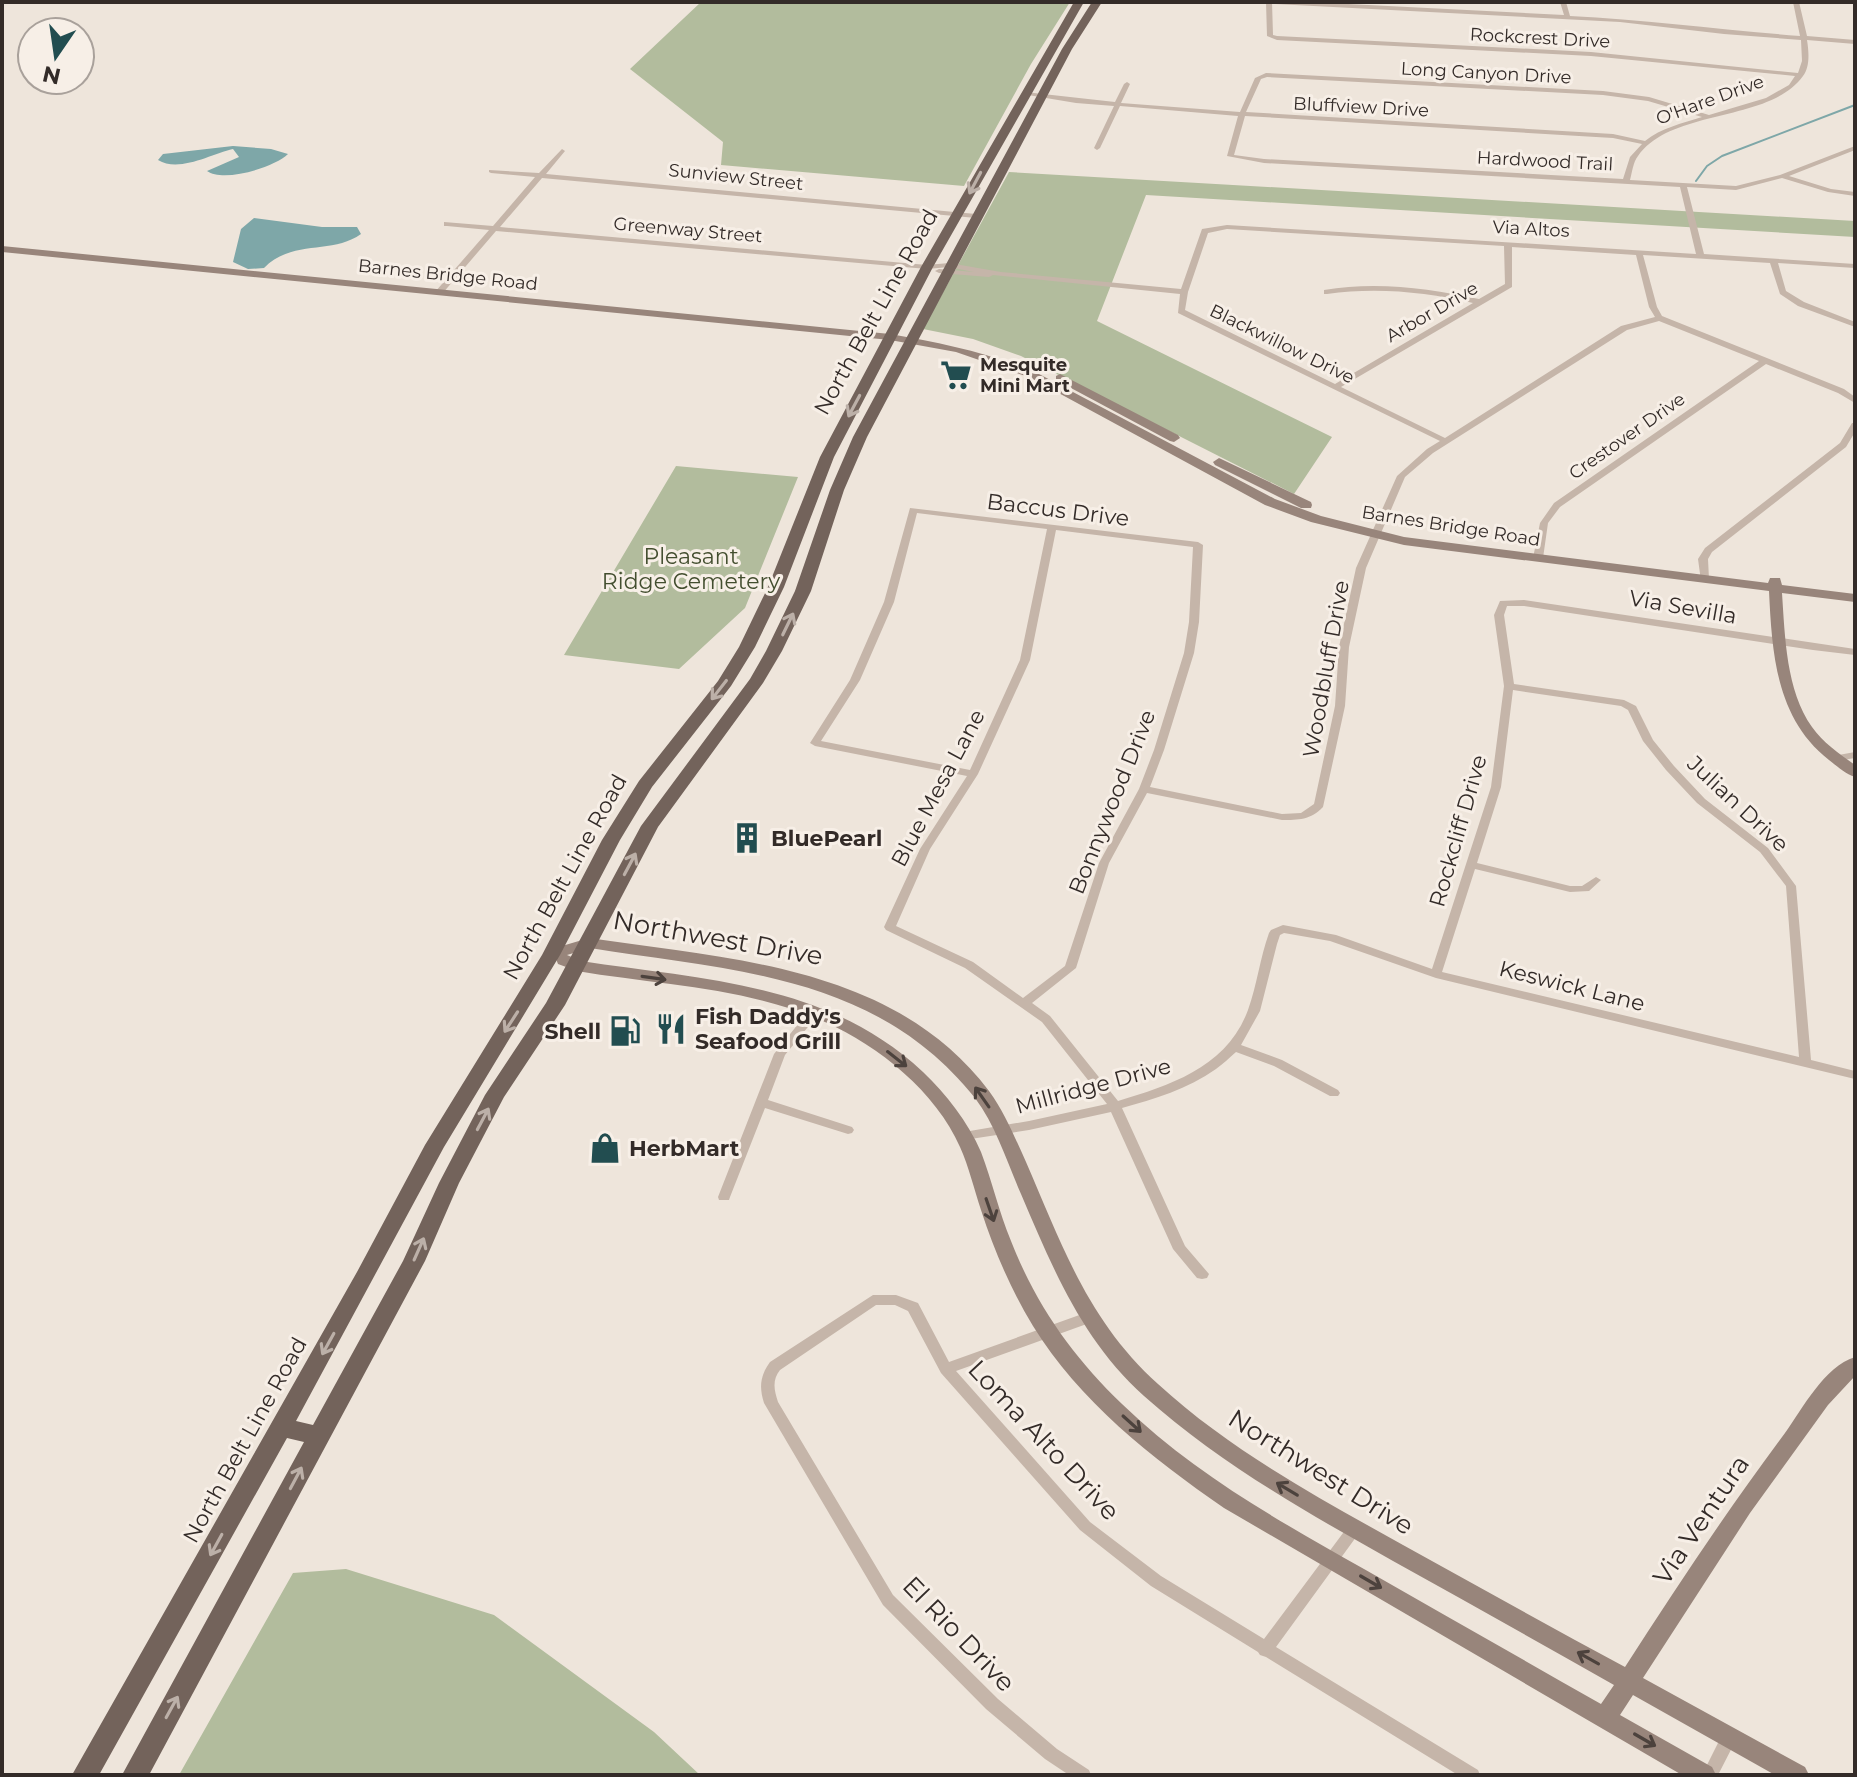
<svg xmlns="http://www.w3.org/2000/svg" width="1857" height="1777" viewBox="0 0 1857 1777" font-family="Montserrat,sans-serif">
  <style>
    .green { fill: #b2bc9d }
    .water { fill: #7ea7a8 }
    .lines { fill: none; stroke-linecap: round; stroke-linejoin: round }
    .stream { stroke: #7ea7a8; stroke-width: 2 }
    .street { fill: #c5b5a9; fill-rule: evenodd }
    .secondary { fill: #98857b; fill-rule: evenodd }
    .primary { fill: #73635b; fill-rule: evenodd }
    .oneway { stroke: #bcb0a8 }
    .oneway2 { stroke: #4c423d }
    .labels { text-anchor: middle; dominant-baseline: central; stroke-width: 6; stroke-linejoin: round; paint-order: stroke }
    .far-street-label { font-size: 18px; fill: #332b28; stroke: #f7efe7 }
    .far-poi-label { font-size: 18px; font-weight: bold; fill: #332b28; stroke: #f7efe7; text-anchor: start }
    .street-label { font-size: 22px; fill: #332b28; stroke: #f7efe7 }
    .park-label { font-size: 22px; fill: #434e2f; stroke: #f7efe7 }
    .poi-label { font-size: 22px; font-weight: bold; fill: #332b28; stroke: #f7efe7; text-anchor: start }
    .near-street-label { font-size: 26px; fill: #332b28; stroke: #f7efe7 }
  </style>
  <rect width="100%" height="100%" fill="#eee5db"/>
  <!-- green -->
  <path class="green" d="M701,2H1070L1031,64L964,186L721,165L723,142L630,69Z
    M1009,172L1855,221V237L1146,195L1097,321L1332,437L1294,494L1021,356L973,339L923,329Z
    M676,466L798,477L745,608L679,669L564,655Z
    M346,1569L494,1615L654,1732L700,1775H179L293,1573Z"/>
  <!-- water -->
  <path class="water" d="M233,146L271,149L288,154C275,167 224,183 207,171L239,157L233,149C211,154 179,173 158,160L163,154Z
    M254,218L322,227H357L361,234C332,255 292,239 264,268L248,269L233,262L241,229Z"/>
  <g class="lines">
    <!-- stream -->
    <path class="stream" d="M1696,181L1707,166L1722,156L1855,105"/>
    <!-- street -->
    <path class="street" d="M1266,2H1272L1273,35L1277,36L1591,52L1798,73L1802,61L1801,40L1724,34L1620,22L1275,4L1272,2H1309L1564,15L1560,2H1566L1570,16C1647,20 1723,30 1800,36L1793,2H1799L1807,36L1855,40V44L1807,40C1809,52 1810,67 1803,76C1769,123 1671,108 1638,156C1633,162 1632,173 1630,180L1736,186L1780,175L1855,146V150L1789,176L1831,189L1855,192V196L1828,192L1782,178L1736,190L1687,187L1704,254L1855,264V268L1778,263L1786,291L1804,302L1855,322V327L1798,306L1780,294L1770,263L1643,255L1657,307L1662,316L1844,389L1855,397V403L1838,393L1766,364L1560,507L1548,523L1543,558L1538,561L1533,558L1540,523L1554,503L1759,361L1659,321L1627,330L1433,453L1405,477L1366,568L1349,647L1345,706L1323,807C1311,820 1298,820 1282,820L1147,793L1109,863L1076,968L1032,1003L1050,1016L1118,1101C1171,1085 1227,1067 1248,1010C1257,985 1260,958 1269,933L1271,930L1283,925L1336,935L1432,969L1491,787L1504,686L1494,615L1500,601L1524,600L1855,649V655L1813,650L1524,606H1507L1504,615L1514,684L1624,700L1636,706L1653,740L1674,766L1705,799L1768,848L1796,886L1811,1060L1855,1071V1079L1436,978L1330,941L1284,933L1280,935L1277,944L1260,1011L1241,1045L1282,1060L1338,1090L1340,1093L1338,1096H1330L1274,1066L1236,1052C1229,1058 1223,1064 1216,1069C1188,1089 1154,1099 1122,1108L1185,1246L1209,1274L1207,1278L1202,1279L1197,1278L1173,1249L1111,1112L1029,1130L964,1140L960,1139L958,1136L960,1133L964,1132L1029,1121L1107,1104L1042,1022L965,968L886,930L884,927L920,849L967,776L815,746L810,743L850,680L884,602L910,508L1198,542L1203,545L1199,622L1194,653L1164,750L1150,787L1282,814L1301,813L1314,804L1335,706L1339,647L1356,568L1397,476L1427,449L1440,441L1178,313L1180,294L993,275L989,277L939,273L935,271L939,269L974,272L949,267L927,269L496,231L442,294L435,292L489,230L447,226H444V222L493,226L535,177L491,173L489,172V170L539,173L562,149L565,151L546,174L976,214L980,216L976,218L542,178L500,227L927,265L949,263L1001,272L1181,289L1202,229L1227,225L1696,254L1680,187L1264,163L1227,156L1238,116L1120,106L1100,148L1097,150L1094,148L1114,106L1076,103L1022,94L1025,92L1115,102L1124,84L1127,82L1130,84L1121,103L1240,112L1255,78L1266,73L1603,91L1649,97L1709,115L1766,98L1789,85L1795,76L1591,56L1277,40L1267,36ZM1267,77L1603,95L1648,101L1702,117C1683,123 1661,128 1645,141L1613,134L1246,112L1261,79ZM1245,116L1613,138L1642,144L1630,157L1623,179L1264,159L1234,155ZM1227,229L1504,246L1505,284L1479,299C1429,288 1375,281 1324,290V294H1327C1376,287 1426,292 1473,303L1335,384L1185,310L1188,292L1208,233ZM1512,247L1636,255L1649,307L1655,317L1621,326L1445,438L1341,387L1512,287ZM917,513L1047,529L1020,660L970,770L821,741L860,680L894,602ZM1056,530L1193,547L1189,622L1184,653L1154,750L1139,789L1099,863L1065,966L1023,998L973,962L896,926L930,849L978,774L1030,660ZM1513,690L1621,706L1628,710L1643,741L1666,770L1697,803L1760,852L1786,886L1799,1057L1442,972L1475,869L1570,892L1589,891L1601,880L1596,877L1582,886H1570L1477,863L1501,787Z
      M1852,423H1855V432L1846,447L1712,552L1708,559L1709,579L1704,582L1701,581L1698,559L1705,548L1840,443Z
      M1855,752V758L1837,761L1832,758L1833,756Z
      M815,1007L821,1011L785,1055L768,1100L852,1127L854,1130L852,1133L848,1134L765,1108L730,1197L729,1200H719L718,1197L774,1054L811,1008Z
      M873,1295H896L918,1303L949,1362L1085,1313L1090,1312L1095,1313L1097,1317L1095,1321L956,1371L1090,1522L1161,1576L1264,1639L1349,1525L1354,1523L1359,1525L1361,1529L1359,1533L1276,1647L1478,1770L1480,1775H1458L1266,1657L1260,1655L1258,1652L1151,1586L1080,1530L941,1373L908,1311L895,1305H876L780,1370C772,1380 774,1390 778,1402L893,1595L998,1699L1057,1749L1089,1770L1091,1775H1069L1045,1759L986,1709L883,1605L764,1403C759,1387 760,1376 770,1362Z
      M1729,1731L1735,1733L1737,1738L1718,1775H1702L1723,1733Z"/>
    <!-- secondary -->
    <path class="secondary" d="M2,246L890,334C942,343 990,353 1039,374L1275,499L1321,516L1404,537L1768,583L1770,578H1780L1782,585L1855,594V602L1782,593C1785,637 1786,690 1812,727C1823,743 1840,754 1855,765V777C1845,774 1837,766 1829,760C1776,719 1772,653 1769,591L1404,545L1311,522L1265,505L1031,378L956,352L890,340L2,252Z
      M1060,374L1178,435L1180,438L1174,442L1170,441L1056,380V376Z
      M1219,458L1311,502L1312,505L1311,508H1301L1215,465L1213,462Z
      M589,938C730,959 895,966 989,1091C1005,1113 1015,1138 1026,1162C1062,1245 1088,1321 1158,1384C1230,1450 1317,1497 1403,1545C1477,1586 1551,1627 1625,1667C1676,1588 1728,1509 1785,1433C1803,1408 1824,1367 1855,1357V1376L1828,1405L1750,1513L1643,1678L1805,1767L1809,1775H1775L1633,1695L1620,1715L1712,1767L1716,1775H1682L1224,1508C1152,1458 1079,1401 1033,1326C1011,1290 994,1250 981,1210C974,1189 969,1167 960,1147C936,1092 879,1046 825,1022C748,987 659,985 577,971L558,964L556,959H545L543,955L545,951ZM590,948C733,971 876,974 975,1098C996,1126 1007,1162 1021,1194C1053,1269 1082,1340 1144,1396C1219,1463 1306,1512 1393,1561C1467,1602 1540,1643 1614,1685L1601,1704C1522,1659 1443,1614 1364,1569C1279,1521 1193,1473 1122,1404C1073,1357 1036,1305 1011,1241C999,1212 992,1181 981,1152C968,1122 946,1094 923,1072C827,982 703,980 581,961L567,955Z"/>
    <!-- primary -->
    <path class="primary" d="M1074,2H1084L933,267L834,457L784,587L755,647L731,686L652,787L620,840L560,955L444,1147L296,1421L313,1425L403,1261L439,1183L485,1095L546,1003L641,826L750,679L766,651L795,591L830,490L853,437L1062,49L1092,2H1102L1072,49L867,437L844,490L811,591L782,651L763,683L658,827L565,1005L504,1097L459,1183L425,1261L149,1775H122L304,1442L287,1438L99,1775H72L357,1272L425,1145L542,955L602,840L639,781L718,681L739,647L768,587L820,457L921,267Z"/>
  </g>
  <!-- one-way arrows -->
  <defs><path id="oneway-shaft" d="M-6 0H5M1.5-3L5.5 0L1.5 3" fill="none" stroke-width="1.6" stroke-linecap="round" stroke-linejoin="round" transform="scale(2)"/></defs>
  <g class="oneway">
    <use href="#oneway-shaft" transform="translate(975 183) rotate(118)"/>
    <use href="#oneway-shaft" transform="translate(854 406) rotate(118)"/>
    <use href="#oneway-shaft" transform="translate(788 624) rotate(-64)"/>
    <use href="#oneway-shaft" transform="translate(719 690) rotate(128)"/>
    <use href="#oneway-shaft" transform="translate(630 864) rotate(-62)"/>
    <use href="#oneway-shaft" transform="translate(511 1022) rotate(123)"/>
    <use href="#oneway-shaft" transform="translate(483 1119) rotate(-62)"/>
    <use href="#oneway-shaft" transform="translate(419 1249) rotate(-66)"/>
    <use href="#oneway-shaft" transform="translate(328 1344) rotate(119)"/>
    <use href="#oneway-shaft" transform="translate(296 1478) rotate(-62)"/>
    <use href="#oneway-shaft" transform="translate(216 1545) rotate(119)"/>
    <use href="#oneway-shaft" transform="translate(172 1707) rotate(-61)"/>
  </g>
  <g class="oneway2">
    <use href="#oneway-shaft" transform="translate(654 978) rotate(8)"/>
    <use href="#oneway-shaft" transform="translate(897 1059) rotate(38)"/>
    <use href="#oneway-shaft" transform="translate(982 1097) rotate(-125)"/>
    <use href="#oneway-shaft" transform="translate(990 1210) rotate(71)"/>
    <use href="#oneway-shaft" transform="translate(1132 1424) rotate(42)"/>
    <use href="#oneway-shaft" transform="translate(1287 1489) rotate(-149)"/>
    <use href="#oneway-shaft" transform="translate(1371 1582) rotate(30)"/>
    <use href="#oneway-shaft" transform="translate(1588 1658) rotate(-151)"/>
    <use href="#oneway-shaft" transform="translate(1645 1740) rotate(30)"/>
  </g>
  <!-- icons -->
  <defs>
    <symbol id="supermarket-bare" viewBox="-9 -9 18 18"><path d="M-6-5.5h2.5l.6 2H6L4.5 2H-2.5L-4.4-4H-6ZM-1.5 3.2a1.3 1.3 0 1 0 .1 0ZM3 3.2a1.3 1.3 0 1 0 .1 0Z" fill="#224d50" stroke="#f7efe7" stroke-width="2.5" paint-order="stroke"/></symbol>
    <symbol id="building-bare" viewBox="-9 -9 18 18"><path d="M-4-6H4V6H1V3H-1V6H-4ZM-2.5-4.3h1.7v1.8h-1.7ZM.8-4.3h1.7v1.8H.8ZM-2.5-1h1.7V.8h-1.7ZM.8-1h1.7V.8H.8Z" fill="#224d50" stroke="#f7efe7" stroke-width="2.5" paint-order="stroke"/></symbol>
    <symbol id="restaurant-bare" viewBox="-9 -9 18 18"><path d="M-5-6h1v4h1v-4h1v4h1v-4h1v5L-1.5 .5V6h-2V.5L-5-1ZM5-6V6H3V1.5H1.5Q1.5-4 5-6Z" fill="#224d50" stroke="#f7efe7" stroke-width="2.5" paint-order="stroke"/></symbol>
    <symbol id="fuel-bare" viewBox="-9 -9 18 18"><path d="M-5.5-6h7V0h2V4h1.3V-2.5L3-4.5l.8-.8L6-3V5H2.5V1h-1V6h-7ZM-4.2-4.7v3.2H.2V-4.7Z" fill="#224d50" stroke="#f7efe7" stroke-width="2.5" paint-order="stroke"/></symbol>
    <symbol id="shop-bare" viewBox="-9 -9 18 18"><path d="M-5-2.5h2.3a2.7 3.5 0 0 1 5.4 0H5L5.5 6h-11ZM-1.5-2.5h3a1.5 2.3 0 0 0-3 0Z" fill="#224d50" stroke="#f7efe7" stroke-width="2.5" paint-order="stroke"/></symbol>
  </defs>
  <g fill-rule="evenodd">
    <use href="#supermarket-bare" x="934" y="353" width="44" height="44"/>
    <use href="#building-bare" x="725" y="816" width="44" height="44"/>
    <use href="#restaurant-bare" x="649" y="1007" width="44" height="44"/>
    <use href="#fuel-bare" x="603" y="1009" width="44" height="44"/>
    <use href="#shop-bare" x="583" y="1126" width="44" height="44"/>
  </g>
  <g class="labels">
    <!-- far-street labels -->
    <g class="far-street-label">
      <text transform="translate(1540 38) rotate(3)">Rockcrest Drive</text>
      <text transform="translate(1486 73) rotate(3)">Long Canyon Drive</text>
      <text transform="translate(1710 100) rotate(-20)">O'Hare Drive</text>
      <text transform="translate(1361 107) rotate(3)">Bluffview Drive</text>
      <text transform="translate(1545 161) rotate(3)">Hardwood Trail</text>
      <text transform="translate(736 177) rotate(6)">Sunview Street</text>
      <text transform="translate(1531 229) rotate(3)">Via Altos</text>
      <text transform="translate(688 230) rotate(5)">Greenway Street</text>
      <text transform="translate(448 275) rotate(6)">Barnes Bridge Road</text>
      <text transform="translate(1432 312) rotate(-30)">Arbor Drive</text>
      <text transform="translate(1282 344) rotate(26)">Blackwillow Drive</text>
      <text transform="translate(1627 436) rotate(-35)">Crestover Drive</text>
      <text transform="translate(1451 526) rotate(9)">Barnes Bridge Road</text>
    </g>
    <!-- far-poi labels -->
    <g class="far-poi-label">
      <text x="980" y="365">Mesquite<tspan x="980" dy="21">Mini Mart</tspan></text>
    </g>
    <!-- street labels -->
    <g class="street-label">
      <text transform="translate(876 312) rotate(-61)">North Belt Line Road</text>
      <text transform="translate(1058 510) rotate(7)">Baccus Drive</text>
      <text transform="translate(1683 607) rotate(10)">Via Sevilla</text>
      <text transform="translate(1326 669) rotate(-80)">Woodbluff Drive</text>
      <text transform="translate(938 788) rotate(-62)">Blue Mesa Lane</text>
      <text transform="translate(1112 802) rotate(-68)">Bonnywood Drive</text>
      <text transform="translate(1738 804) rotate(43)">Julian Drive</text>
      <text transform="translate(1458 831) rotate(-74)">Rockcliff Drive</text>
      <text transform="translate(565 877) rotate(-61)">North Belt Line Road</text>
      <text transform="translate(1572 986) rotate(14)">Keswick Lane</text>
      <text transform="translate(1093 1086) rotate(-15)">Millridge Drive</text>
      <text transform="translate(245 1440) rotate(-61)">North Belt Line Road</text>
    </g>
    <!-- park labels -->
    <g class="park-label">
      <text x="691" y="556">Pleasant<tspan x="691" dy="25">Ridge Cemetery</tspan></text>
    </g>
    <!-- poi labels -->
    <g class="poi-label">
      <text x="771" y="838">BluePearl</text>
      <text x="695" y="1016">Fish Daddy's<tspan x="695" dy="25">Seafood Grill</tspan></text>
      <text x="601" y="1031" text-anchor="end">Shell</text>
      <text x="629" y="1148">HerbMart</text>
    </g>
    <!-- near-street labels -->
    <g class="near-street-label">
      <text transform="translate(718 938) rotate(10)">Northwest Drive</text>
      <text transform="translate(1044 1440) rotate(47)">Loma Alto Drive</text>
      <text transform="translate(1321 1472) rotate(32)">Northwest Drive</text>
      <text transform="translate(1701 1520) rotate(-56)">Via Ventura</text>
      <text transform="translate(959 1634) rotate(46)">El Rio Drive</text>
    </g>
  </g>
  <!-- border -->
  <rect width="1857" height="1777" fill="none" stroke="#332b28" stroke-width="8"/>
  <!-- north arrow -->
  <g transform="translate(56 56) rotate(193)"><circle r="38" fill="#f7efe7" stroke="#a9a19b" stroke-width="2"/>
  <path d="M0-6L14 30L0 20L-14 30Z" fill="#224d50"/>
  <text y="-12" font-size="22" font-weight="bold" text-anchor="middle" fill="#332b28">N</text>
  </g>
</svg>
